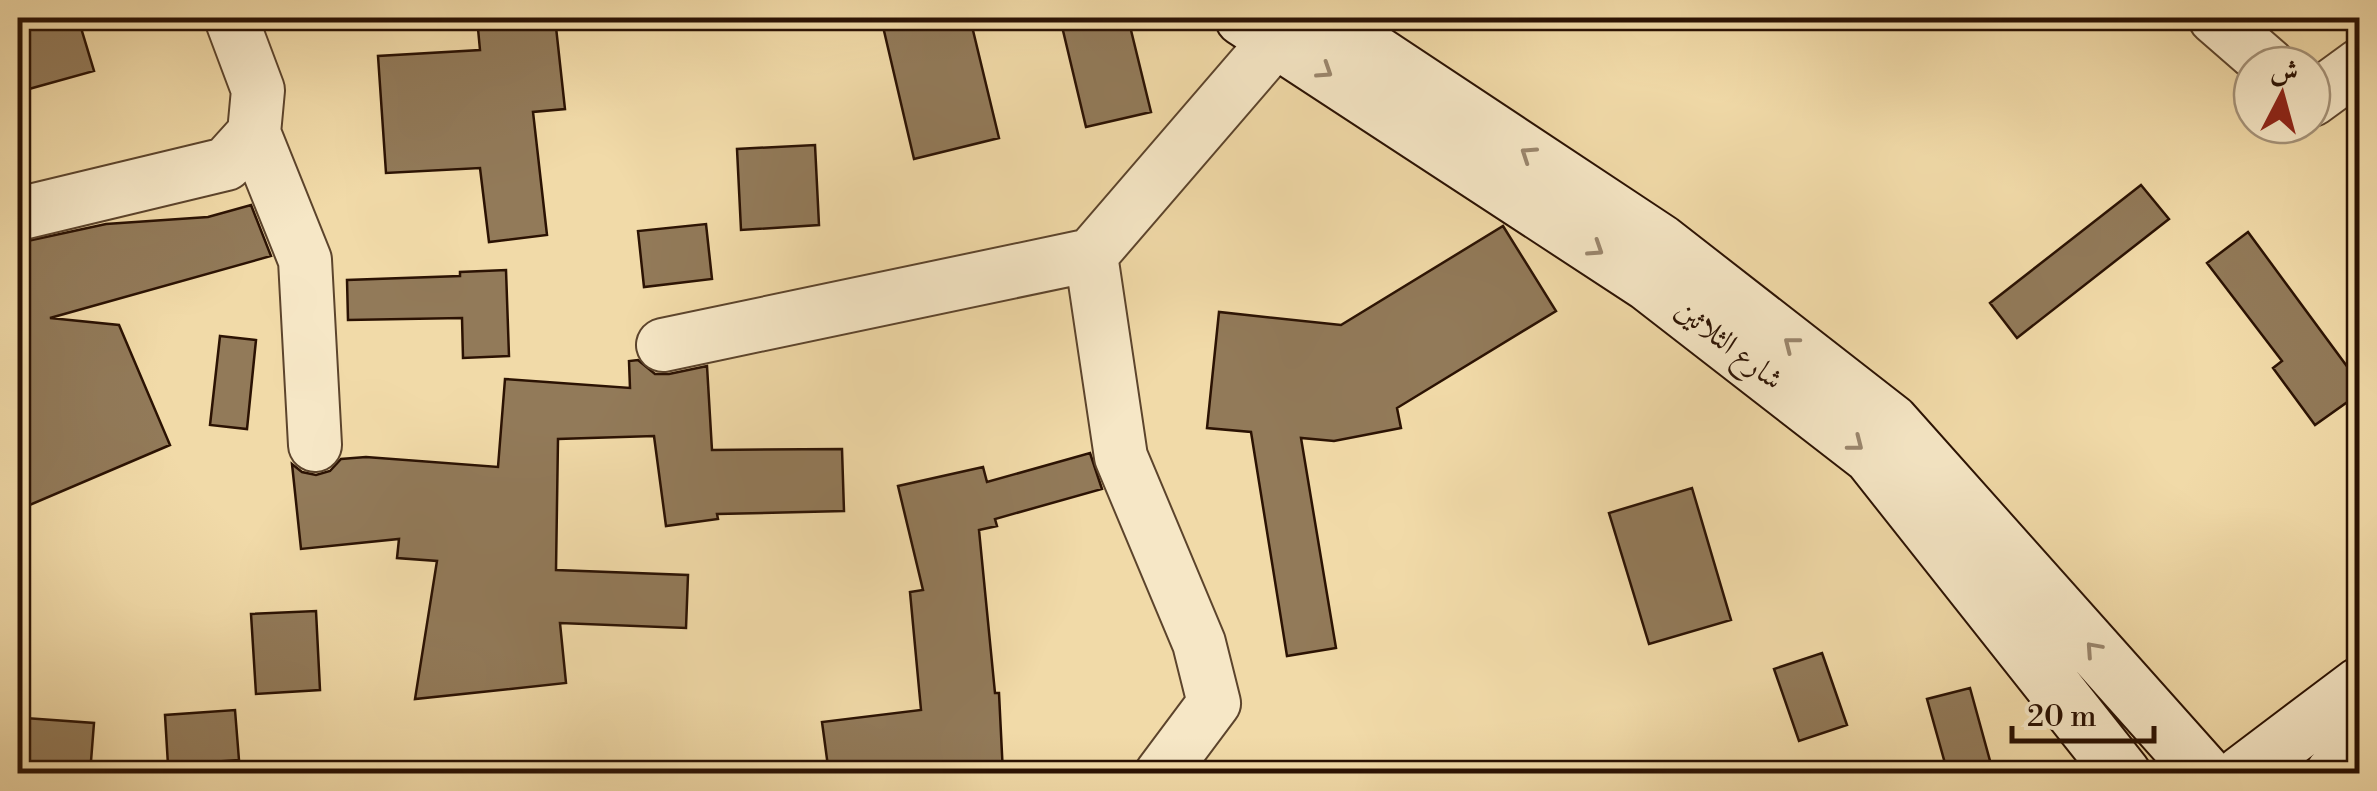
<svg xmlns="http://www.w3.org/2000/svg" width="2377" height="791" viewBox="0 0 2377 791" font-family="'Libre Bodoni',Amiri,serif">
  <style>
    .building { fill: #927a59; stroke: #2b1203; stroke-width: 2.5 }
    .lines { fill: none; stroke-linecap: round; stroke-linejoin: round }
    .street-casing { stroke: #5c442c; stroke-width: 56 }
    .secondary-casing { stroke: #2b1203; stroke-width: 59 }
    .street { stroke: #f6e7c6; stroke-width: 52 }
    .secondary { stroke: #f6e7c6; stroke-width: 55 }
    .oneway { stroke: #9b876e }
    .labels { text-anchor: middle; dominant-baseline: central; stroke-width: 9; stroke-linejoin: round; paint-order: stroke }
    .street-label { font-size: 30px; fill: #2b1203; stroke: #f6e7c6 }
  </style>
  <rect width="100%" height="100%" fill="#f1daa8"/>
  <filter id="stains"><feTurbulence type="fractalNoise" baseFrequency=".002" numOctaves="4"/><feColorMatrix values="0 0 0 0 .2 0 0 0 0 .09 0 0 0 0 .02 0 0 0 .5 -.17"/></filter>
  <radialGradient id="worn" r=".72"><stop offset=".6" stop-color="#630" stop-opacity="0"/><stop offset="1" stop-color="#630" stop-opacity=".3"/></radialGradient>
  <!-- building -->
  <path class="building" d="M18,18H78L94,71L18,92Z
    M477,18H555L565,109L533,112L547,235L489,242L480,168L386,173L378,56L480,50Z
    M881,18H970L999,138L914,159Z
    M1060,18H1128L1151,112L1086,127Z
    M815,145L819,225L741,230L737,149Z
    M2141,185L2169,219L2017,338L1990,303Z
    M251,205L271,256L50,318L119,325L170,445L18,510V243L106,224L208,217Z
    M706,224L712,279L644,287L638,231Z
    M1503,226L1556,311L1397,408L1401,428L1334,441L1301,438L1336,648L1287,656L1251,432L1207,428L1219,312L1341,325Z
    M2248,232L2360,384V393L2315,425L2273,368L2282,361L2207,263Z
    M506,270L509,356L463,358L462,318L348,320L347,280L460,276V272Z
    M220,336L256,340L247,429L210,425Z
    M638,360L655,374H669L707,366L712,450L842,449L844,511L717,514L718,519L666,526L654,436L558,439L556,570L688,575L686,628L560,623L566,683L415,699L437,561L397,558L399,539L301,549L292,464L302,472L316,475L330,471L341,459L366,457L498,467L505,379L630,388L629,361Z
    M1090,453L1102,489L995,519L997,526L979,530L995,693H999L1003,774H829L822,722L921,710L910,592L923,590L898,486L983,467L987,482Z
    M1692,488L1731,620L1649,644L1609,513Z
    M316,611L320,690L256,694L251,614Z
    M1822,653L1847,725L1799,741L1774,669Z
    M1970,688L1992,768L1972,774H1948L1927,699Z
    M235,710L239,760L168,765L165,715Z
    M25,718L94,723L90,774H21Z"/>
  <g class="lines">
    <defs>
      <path id="street" d="M2215,18L2269,65
        M2312,100L2360,65
        M254,133L305,260L315,445
        M18,214L226,164L254,133L258,90L231,18
        M1091,255L1121,457L1199,643L1214,703L1161,774
        M663,345L1091,255L1277,39"/>
      <path id="secondary" d="M1243,18L1648,283L1871,456L2123,774
        M1322,18L1660,242L1891,422L2205,774
        M2242,774L2360,685
        M2333,774L2360,753"/>
    </defs>
    <!-- street casing -->
    <use href="#street" class="street-casing"/>
    <!-- secondary casing -->
    <use href="#secondary" class="secondary-casing"/>
    <!-- street -->
    <use href="#street" class="street"/>
    <!-- secondary -->
    <use href="#secondary" class="secondary"/>
  </g>
  <!-- one-way arrows -->
  <defs><path id="oneway-chevron" d="M-2-3.5L2.5 0L-2 3.5" fill="none" stroke-width="1.6" stroke-linecap="round" stroke-linejoin="round" transform="scale(2.5)"/></defs>
  <g class="oneway">
    <use href="#oneway-chevron" transform="translate(1325 71) rotate(33)"/>
    <use href="#oneway-chevron" transform="translate(1528 154) rotate(-146)"/>
    <use href="#oneway-chevron" transform="translate(1596 249) rotate(33)"/>
    <use href="#oneway-chevron" transform="translate(1791 344) rotate(-142)"/>
    <use href="#oneway-chevron" transform="translate(1856 444) rotate(38)"/>
    <use href="#oneway-chevron" transform="translate(2093 649) rotate(-132)"/>
  </g>
  <g class="labels">
    <!-- street labels -->
    <g class="street-label">
      <text transform="translate(1729 345) rotate(38)">شارع الثلاثين</text>
    </g>
  </g>
  <!-- margin -->
  <rect width="2377" height="791" fill="none" stroke="#f1daa8" stroke-width="60"/>
  <rect x="20" y="20" width="2337" height="751" fill="none" stroke="#2b1203" stroke-width="5"/>
  <rect x="30" y="30" width="2317" height="731" fill="none" stroke="#2b1203" stroke-width="2.5"/>
  <!-- north arrow -->
  <g transform="translate(2282 95) rotate(6)"><circle r="48" fill="#f6e7c6" stroke="#a59278" stroke-width="2.5"/>
  <path d="M0-8L18 38L0 25L-18 38Z" fill="#8f2418"/>
  <text y="-15" font-size="28" font-weight="bold" text-anchor="middle" fill="#2b1203">ش</text>
  </g>
  <!-- scale -->
  <path d="M2012 726v15h142v-15" fill="none" stroke="#2b1203" stroke-width="5"/>
  <text x="2027" y="726" font-size="30" fill="#2b1203" stroke="#f6e7c6" stroke-width="8" paint-order="stroke">20 m</text>
  <rect width="100%" height="100%" filter="url(#stains)"/>
  <rect width="100%" height="100%" fill="url(#worn)"/>
</svg>
